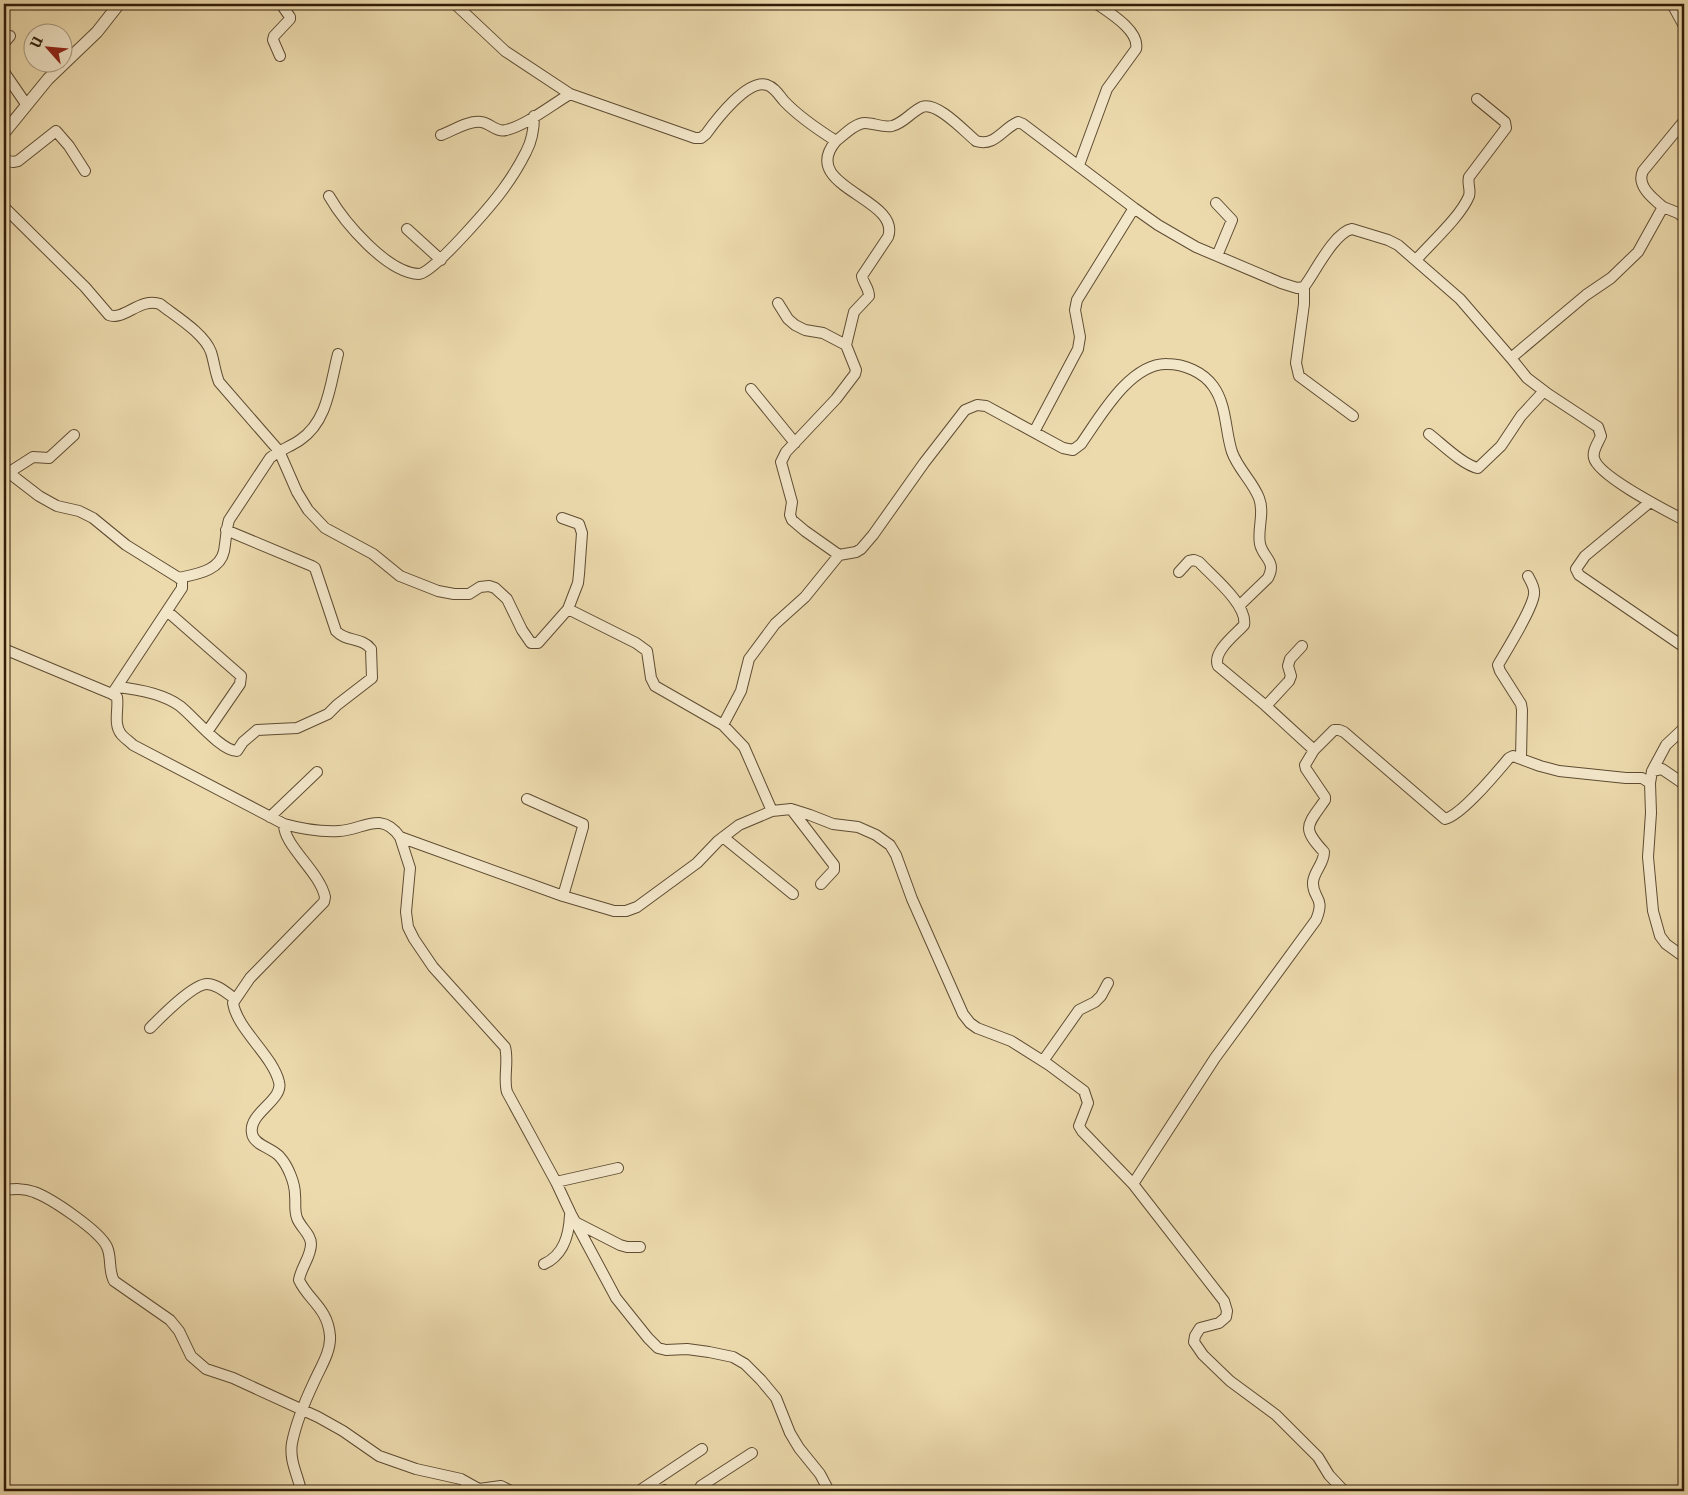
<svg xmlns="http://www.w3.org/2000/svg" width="1688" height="1495" viewBox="0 0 1688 1495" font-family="'IM FELL French Canon',serif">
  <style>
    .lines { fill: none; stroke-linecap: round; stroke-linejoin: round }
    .minor-casing { stroke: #5f4c32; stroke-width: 12 }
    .tertiary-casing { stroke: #5f4c32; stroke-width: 13 }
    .minor { stroke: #f3e7ca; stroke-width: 10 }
    .tertiary { stroke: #f3e7ca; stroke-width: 11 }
  </style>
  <rect width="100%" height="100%" fill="#ecdaad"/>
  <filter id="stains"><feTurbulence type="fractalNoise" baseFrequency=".004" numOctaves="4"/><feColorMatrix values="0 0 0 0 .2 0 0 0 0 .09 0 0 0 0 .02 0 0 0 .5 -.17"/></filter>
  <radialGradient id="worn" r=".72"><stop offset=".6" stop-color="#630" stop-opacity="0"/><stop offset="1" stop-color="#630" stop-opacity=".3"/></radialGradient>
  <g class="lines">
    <defs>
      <path id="minor" d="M455,4L505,51L570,94L695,138H701L706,134C716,120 748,78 767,85C774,87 779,95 784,101C799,117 817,129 836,141C844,135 855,123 865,123C874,123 883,128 892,126C904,123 911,112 922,107C937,101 965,132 976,141C995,147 1002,129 1018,122L1023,124L1134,208L1158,225L1196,247L1281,283L1297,288L1304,287L1306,284C1316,270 1335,232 1352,229L1388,240L1398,245L1460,299L1511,358L1527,378L1548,394L1598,427L1601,436C1598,443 1592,451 1594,458C1598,476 1667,511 1684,520
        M1672,4L1684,26
        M4,43L10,36
        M280,56L273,40L274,36L290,19V17L281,4
        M4,72L26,104
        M441,135C452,131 469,120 481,122C490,123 497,133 506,130C525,126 553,104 570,94
        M4,160L13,162L18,161L56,131L69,146L85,171
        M1079,165L1107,89L1136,49C1140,31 1110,13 1097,4
        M329,196C344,222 387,273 419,274C433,274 494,202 504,188C512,177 520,164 526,152C532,141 534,129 534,116
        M1216,203L1232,220L1217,256
        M4,207L85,287L109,315C124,321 140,297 160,304C175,316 204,333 211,352C214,361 215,372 219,382L279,451L297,492L308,510L325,528L373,554L400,576L438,591L454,594H469L480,587L489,586L495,588L507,599L522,630L531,643H538L568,609L636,643L647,651L651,678L655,686L723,725L744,747L772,811
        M1663,207L1678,213L1684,218
        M407,229L441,260
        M1416,260C1431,243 1461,216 1469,196C1471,189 1467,184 1469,177L1506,128L1505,122L1477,99
        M1304,287V304L1296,363L1299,376L1353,416
        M778,303L788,319L795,325L805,330L823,333L846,345
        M1511,358L1586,295L1611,278L1638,252L1663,207C1652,198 1636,185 1643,171L1684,121
        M751,389L795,443
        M1034,432L1078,349L1080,337L1075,310L1077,300L1134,208
        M1429,434C1442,444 1463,465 1478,468L1501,446L1521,416L1544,391
        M4,469L39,496L57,506L79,511L93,518L126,545L179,578L182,581V588L114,691
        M8,473L33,457L49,458L74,435
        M1650,502L1585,556L1576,569L1579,575L1684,647
        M562,518L579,524L582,533L579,574L578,583L568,609
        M839,555L856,552L861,549L873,535L924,463L965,410L977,405L986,406L1063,448L1073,450L1081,444C1100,417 1130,363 1167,364C1184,364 1203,372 1213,386C1227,405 1225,431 1232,452C1238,469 1253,482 1259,498C1265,513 1257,529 1260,544C1263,558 1277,561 1268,578L1240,605
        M1179,572L1189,561L1194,560L1199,562C1212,576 1248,605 1244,625C1235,635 1212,652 1218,666L1266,706L1314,750
        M179,578C196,574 220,571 224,551C226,540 226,530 229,520L270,458C279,450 290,447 300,440C328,421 330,385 338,354
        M167,611L241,676L240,684L207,732
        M4,649L112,694L117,697C119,708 113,724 121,734C124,738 129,741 133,745L284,824C302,829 320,832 339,831C363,830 381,810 400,837L563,896L614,911H626L637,907L697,863L718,841L739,825L772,811L791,809L810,815L833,824L858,827L876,835L890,845L896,855L912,899L963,1014L970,1023L977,1028L1011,1041L1049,1065L1084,1091L1088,1103L1079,1126L1082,1131L1133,1184L1224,1301L1227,1311L1226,1317L1219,1323L1200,1328L1195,1336L1194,1342L1203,1355L1230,1381L1276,1415L1318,1457L1329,1475L1344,1491
        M117,687C137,689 162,693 180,706C193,716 221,751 237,751L243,742L257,730L297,728L328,714L337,705L372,678L371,649C362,637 346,642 336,631L315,568L312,566L226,530
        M1266,706L1289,681L1291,676L1288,666L1290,659L1302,646
        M723,725L741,691L749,659L775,624L805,597L839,555L805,531L792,520L790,515L792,502L781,462L786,452L836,399L855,374L856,370L846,345L854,312L869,296C869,288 863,283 862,276L888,237C902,198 797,187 836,141
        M1684,728L1666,745L1652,771L1650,783L1651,813L1648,857L1653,911L1660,936L1666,944L1684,957
        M1521,758L1522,710L1521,704L1500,671L1498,665C1506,651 1533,608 1534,594C1535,587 1531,582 1528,576
        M1652,771L1662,769L1684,784
        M527,799L583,824V827L563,896
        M791,809L834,865V870L821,884
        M270,817L317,772
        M284,824C283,845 320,872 325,897L324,902L250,978L233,1003C237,1029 273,1056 279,1082C284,1100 248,1113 252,1133C253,1145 273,1148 280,1157C288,1166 295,1183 295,1195C296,1203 294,1210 297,1218C300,1227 311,1234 311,1244C311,1257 301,1267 299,1280C308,1300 328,1308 330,1336C331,1352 320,1368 314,1382C305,1401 296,1423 292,1443C289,1461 298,1475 301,1491
        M400,837L410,868L406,912L408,927L414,939L433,967L505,1047C509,1062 503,1078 507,1092L556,1182L571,1214L616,1298L648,1338L658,1348L666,1350L687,1349L709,1352L733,1357L745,1364L761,1380L776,1398L790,1433L799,1448L820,1474L829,1491
        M723,837L793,894
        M150,1028C160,1018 193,984 207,984C217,984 227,993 235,999
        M1043,1061L1079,1010L1095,1002L1101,996L1108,983
        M556,1182L618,1168
        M1133,1184L1215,1058L1316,920C1326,896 1312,899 1313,882C1314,871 1324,864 1324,852C1301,827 1307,826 1325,800V797L1306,769L1305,765L1314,750L1334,730H1339L1344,732L1445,819C1462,815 1497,772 1509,758L1513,756L1540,766L1559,771L1626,778H1642L1650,783
        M4,1190C14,1189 24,1188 34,1192C51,1198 100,1231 107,1247C112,1258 108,1270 114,1281L170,1320L179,1331L191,1356L206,1369L233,1378L318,1417L343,1431L379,1456L416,1469L461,1479L479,1489L501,1486L511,1491
        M575,1222L620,1245L627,1247H640
        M544,1264C564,1255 569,1235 570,1215
        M645,1487L657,1488L667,1491
        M639,1491L702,1449
        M698,1491L701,1486L752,1453"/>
      <path id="tertiary" d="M4,133L48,79L97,32L119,4"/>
    </defs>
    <!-- minor casing -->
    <use href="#minor" class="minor-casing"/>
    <!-- tertiary casing -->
    <use href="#tertiary" class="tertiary-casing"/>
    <!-- minor -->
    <use href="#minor" class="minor"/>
    <!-- tertiary -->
    <use href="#tertiary" class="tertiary"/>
  </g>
  <!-- margin -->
  <rect width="1688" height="1495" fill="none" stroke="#ecdaad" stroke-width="20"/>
  <rect x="5" y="5" width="1678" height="1485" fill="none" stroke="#301d09" stroke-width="2.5"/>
  <rect x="10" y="10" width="1668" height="1475" fill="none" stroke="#301d09"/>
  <!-- north arrow -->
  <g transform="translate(48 48) rotate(297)"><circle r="24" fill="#f3e7ca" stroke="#a5967d"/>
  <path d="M0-4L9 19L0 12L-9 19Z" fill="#8f2418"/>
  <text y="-8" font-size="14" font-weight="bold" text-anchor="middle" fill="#301d09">U</text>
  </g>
  <rect width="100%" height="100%" filter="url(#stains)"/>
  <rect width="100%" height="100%" fill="url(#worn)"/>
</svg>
